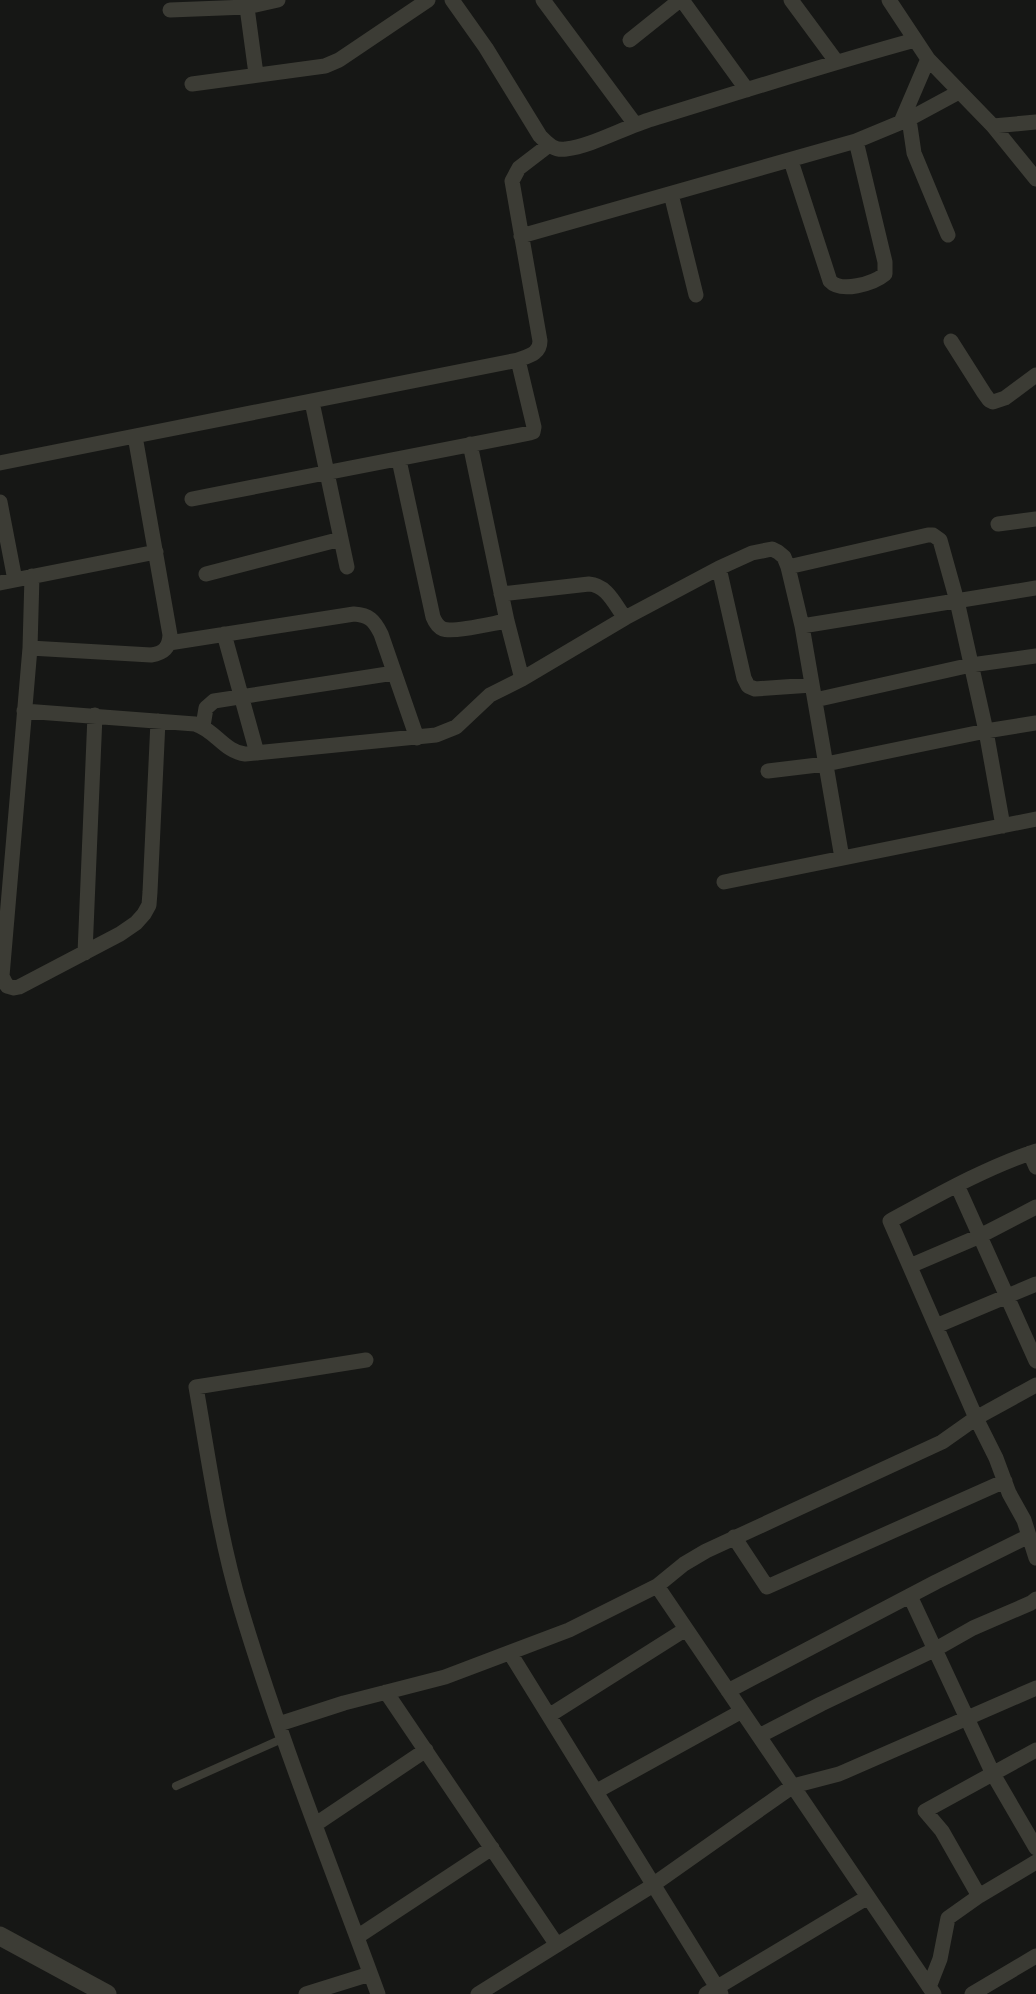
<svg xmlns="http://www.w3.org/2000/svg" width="1036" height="1994" viewBox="0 0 1036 1994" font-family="'Public Sans',sans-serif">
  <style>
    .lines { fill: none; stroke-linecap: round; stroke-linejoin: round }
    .service { stroke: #3c3c35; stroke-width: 8 }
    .minor { stroke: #3c3c35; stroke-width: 15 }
    .tertiary { stroke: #3c3c35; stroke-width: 19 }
  </style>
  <rect width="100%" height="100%" fill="#161715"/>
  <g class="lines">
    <!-- service -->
    <path class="service" d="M176,1786L284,1738"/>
    <!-- minor -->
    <path class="minor" d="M246,0L256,74
      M452,0L486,48L540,136C548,144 554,151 566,149C592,146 625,127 652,119C740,92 827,64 915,40
      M543,0L635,124
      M682,0L747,90
      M791,0L836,61
      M889,0L928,59L993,126L1036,179
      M170,10L247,7L278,0
      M630,40L680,0
      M192,84L325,66L339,60L428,0
      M909,119L914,153L948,235
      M901,122L928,59
      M993,126L1036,122
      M791,161L830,281C841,293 873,284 885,274V262L856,141
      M671,194L696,295
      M521,236L856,141L909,119L959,92
      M951,341L984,393L989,400L993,402L1005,398L1036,375
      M312,402L347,567
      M470,444L507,621L522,679
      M399,460L433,617C435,622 438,627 443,629C453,633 494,623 507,621
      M0,463L135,436
      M192,499L530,433L533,432L534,427L518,360
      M0,502L15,580
      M998,524L1036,519
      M788,567L928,535H933L940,540L957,601L986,731L1003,826
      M719,568L744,678L748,686L755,689L812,685
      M206,574L341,539
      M32,576L30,648L2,976L7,986L14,988L19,987L120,934L136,923L144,914L149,905L150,892L158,721
      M0,583L156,552
      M501,594L589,584C607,585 615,605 625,618
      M802,626L1036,588
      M224,634L257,753
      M169,643L354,614C369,615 374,620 381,634L417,738
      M30,648L151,655C164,653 169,648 170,635L135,436L518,360C528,356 540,354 540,341L512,181L519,168L549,145
      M815,700L971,665L1036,656
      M24,711L195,724C215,730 225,752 245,754L436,735L456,727L490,695L522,679L625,618L719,568L752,553L772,549L778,552L784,557L788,567L802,626L842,858
      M203,726L206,708L214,701L394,673
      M768,771L826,764L986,731L1036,723
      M724,882L1036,819
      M85,953L95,715
      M1036,1151C985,1168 938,1195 890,1221L976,1418L1036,1385
      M1030,1153L1036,1167
      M957,1185L1036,1361
      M910,1266L980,1236L1036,1207
      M936,1326L1036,1284
      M366,1360L196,1387C209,1461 219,1536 241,1609C280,1739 331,1866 378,1994
      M734,1537L767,1587L1005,1481
      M657,1586L684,1564L706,1551L942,1442L976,1418L996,1458L1009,1493L1024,1520L1036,1558
      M910,1596L993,1774L1036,1848
      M510,1653L721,1994
      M728,1691L936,1582L1029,1536
      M386,1692L557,1945
      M550,1715L686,1629
      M279,1724L344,1703L445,1677L569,1630L657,1586L934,1994
      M759,1736L821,1704L936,1649L973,1628L1031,1603L1036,1599
      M597,1791L742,1711
      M316,1824L426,1750
      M979,1896L942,1831L925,1811L1036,1750
      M357,1937L492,1848
      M929,1987L940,1959L948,1918L979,1896L1036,1862
      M306,1994L370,1974
      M478,1994L647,1889L793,1786L839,1774L1036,1688
      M706,1994L868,1897
      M972,1994L1036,1956"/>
    <!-- tertiary -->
    <path class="tertiary" d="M0,1936L107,1994"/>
  </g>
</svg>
